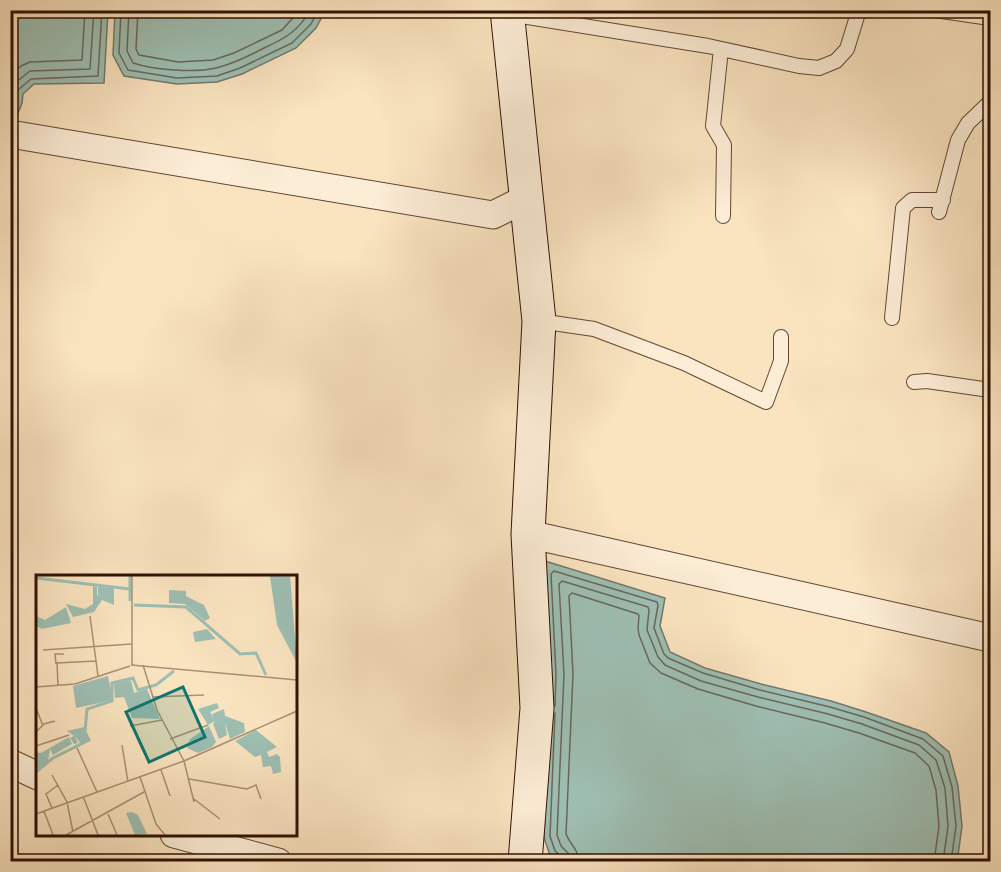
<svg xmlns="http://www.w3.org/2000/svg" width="1001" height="872" viewBox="0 0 1001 872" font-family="Vollkorn,serif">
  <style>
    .water { fill: #9ebfb3; stroke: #72796d; stroke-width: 1.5 }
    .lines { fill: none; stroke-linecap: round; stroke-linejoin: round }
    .shore { stroke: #68685b; stroke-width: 1.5 }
    .lane-casing { stroke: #634632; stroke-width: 16 }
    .street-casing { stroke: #634632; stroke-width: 29 }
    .secondary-casing { stroke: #311103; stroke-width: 35 }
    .lane { stroke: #fcedd6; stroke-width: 14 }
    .street { stroke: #fcedd6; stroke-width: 27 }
    .secondary { stroke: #fcedd6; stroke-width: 33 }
    .inset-river { fill: none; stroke: #9ebfb3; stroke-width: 3 }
    .inset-road { fill: none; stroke: #aa9074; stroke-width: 1.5 }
    .view { fill: #0f766e; fill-opacity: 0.15; stroke: #0f766e; stroke-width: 3 }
    .inset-edge { fill: none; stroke: #311103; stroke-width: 3 }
  </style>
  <rect width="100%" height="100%" fill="#fae4c0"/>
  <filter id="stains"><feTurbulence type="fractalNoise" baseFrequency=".00333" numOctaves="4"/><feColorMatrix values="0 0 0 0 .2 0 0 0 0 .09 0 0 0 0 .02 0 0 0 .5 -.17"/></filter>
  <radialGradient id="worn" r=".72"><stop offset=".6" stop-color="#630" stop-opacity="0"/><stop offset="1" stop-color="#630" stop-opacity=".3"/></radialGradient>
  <!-- water -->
  <path class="water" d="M11,10L108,11L104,83L34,84L23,94L22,103L16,118H11Z
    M115,11V10L325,11L316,28L296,48L242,74L217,82L177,84L124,76L113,55Z
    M545,561L665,598L660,626L670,652L705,668L761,684L831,701L866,712L926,733L949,752L958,786L962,826L958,855L956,862L560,861L550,855L544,838L550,674Z"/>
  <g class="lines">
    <!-- shore -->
    <path class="shore" d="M121,10L119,53L128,70L177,78L217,76L240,68L292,43L311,24L318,10
      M129,10L127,51L133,63C154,70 194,73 216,68C233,64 249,56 264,48C284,39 299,31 310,10
      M138,10L136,49L139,55L178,62L213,60L234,53L282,30L300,10
      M10,75L21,66L30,62L82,60L85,10
      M10,90L15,83L30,71L90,69L94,10
      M10,112L13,110L16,102L18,90L31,79L98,76L102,10
      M555,706L556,674L551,574L554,571L657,602L658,605L654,628L664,654L668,658L703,673L760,690L830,707L864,717L923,739L943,756L952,787L956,826L951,862
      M555,713L550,836L555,851L561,856L562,862
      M570,862L569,854L561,846L557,835L564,674L559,584L562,581L648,607L649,610L647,630L658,657L665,665L701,681L758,697L828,714L862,724L919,745L936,760L945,788L948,826L943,862
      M579,862C578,848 570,845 566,834L573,674L569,596L572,593L638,614L639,616L638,628L639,635L650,663L661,673L698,689L756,706L825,723L859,733L915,753L929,766L936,790L939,826L934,862"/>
    <defs>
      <path id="lane" d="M935,10L990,18
        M508,14L708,46L799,66L819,68L836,61L847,49L859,10
        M721,49L713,126L724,145L723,216
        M939,212L958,140L968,123L990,102
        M892,318L903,208L912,200H943
        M539,321L594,329L684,363L766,402L781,361V337
        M914,382L927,381L990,390"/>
      <path id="street" d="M10,134L493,215L527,198
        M528,534L990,638
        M10,763L38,776
        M174,834L278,862"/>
      <path id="secondary" d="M507,10L539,321L528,534L537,708L525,862"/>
    </defs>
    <!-- lane casing -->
    <use href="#lane" class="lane-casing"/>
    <!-- street casing -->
    <use href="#street" class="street-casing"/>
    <!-- secondary casing -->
    <use href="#secondary" class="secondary-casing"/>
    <!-- lane -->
    <use href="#lane" class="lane"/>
    <!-- street -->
    <use href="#street" class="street"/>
    <!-- secondary -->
    <use href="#secondary" class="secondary"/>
  </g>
  <!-- overview -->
  <g transform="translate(36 575)">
    <rect width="261" height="261" fill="#fae4c0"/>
    <path d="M234,1H254L261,88L241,50ZM57,11L61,12V20L66,22L62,20V12L78,13V30L66,25L58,37L37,42L30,29L49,34L57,29ZM133,15L150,16V21L168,30L174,43L169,46L149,29L133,28ZM30,32L35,48L6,54L0,51V41L9,45ZM171,54L180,64L159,67L157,57ZM72,101L77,125L40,133L37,111ZM95,105L98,118L111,114L124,144L96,143L88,122L79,123L78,109ZM181,128L183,133L174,137L178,144L176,139L188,134L189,141L208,148L209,157L194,164L189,148L191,160L183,164L177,149L179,146L172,150L162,134ZM173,151L180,167L176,172L162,178L151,173L154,164ZM48,152L52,165L45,169L39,161L42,168L38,169L34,163L38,161L31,156ZM220,155L241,172L231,177L233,182L241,179L244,182L245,197L237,199L235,191L227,192L225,180L219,182L199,166ZM33,162L36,169L17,180L14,174L12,186L1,195L0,177L5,178ZM96,237L102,240L111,259L99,260L90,238Z" fill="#9ebfb3"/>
    <path class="inset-river" d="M94,1V26M0,3L94,14M98,30L150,32L204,79L220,78L230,100M0,197L17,183L53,165L49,157L51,134L76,126V108L97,103L102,115L120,110L138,96"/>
    <path class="inset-road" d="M96,1V90M54,41L62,101M7,75L96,69M20,89L19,79H28M95,90L261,105M22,110L21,88L60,86M0,112L39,109L94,91M116,122L168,120M0,133L7,151M94,151L126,145M0,157L8,149L19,146M134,164L172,150M86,170L92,207M0,171L33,160M41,173L61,217M125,195L134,221M16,200L31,227L37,257M104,202L120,249L129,260M153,204L211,214L220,210L225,224M47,221L62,260M158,224L184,244M158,227L148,186L261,136M16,233L10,219L22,210M8,236L17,260M0,239L148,186L121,135L107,90M72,239L81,260M30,260L108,217"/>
    <path class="view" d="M147,112L169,162L113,187L90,137Z"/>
    <rect width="261" height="261" class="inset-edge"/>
  </g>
  <!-- margin -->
  <rect width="1001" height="872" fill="none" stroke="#fae4c0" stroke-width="36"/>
  <rect x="12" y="12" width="977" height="848" fill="none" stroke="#311103" stroke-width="3"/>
  <rect x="18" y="18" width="965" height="836" fill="none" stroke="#311103" stroke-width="1.5"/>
  <rect width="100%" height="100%" filter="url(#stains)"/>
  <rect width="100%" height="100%" fill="url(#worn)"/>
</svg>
